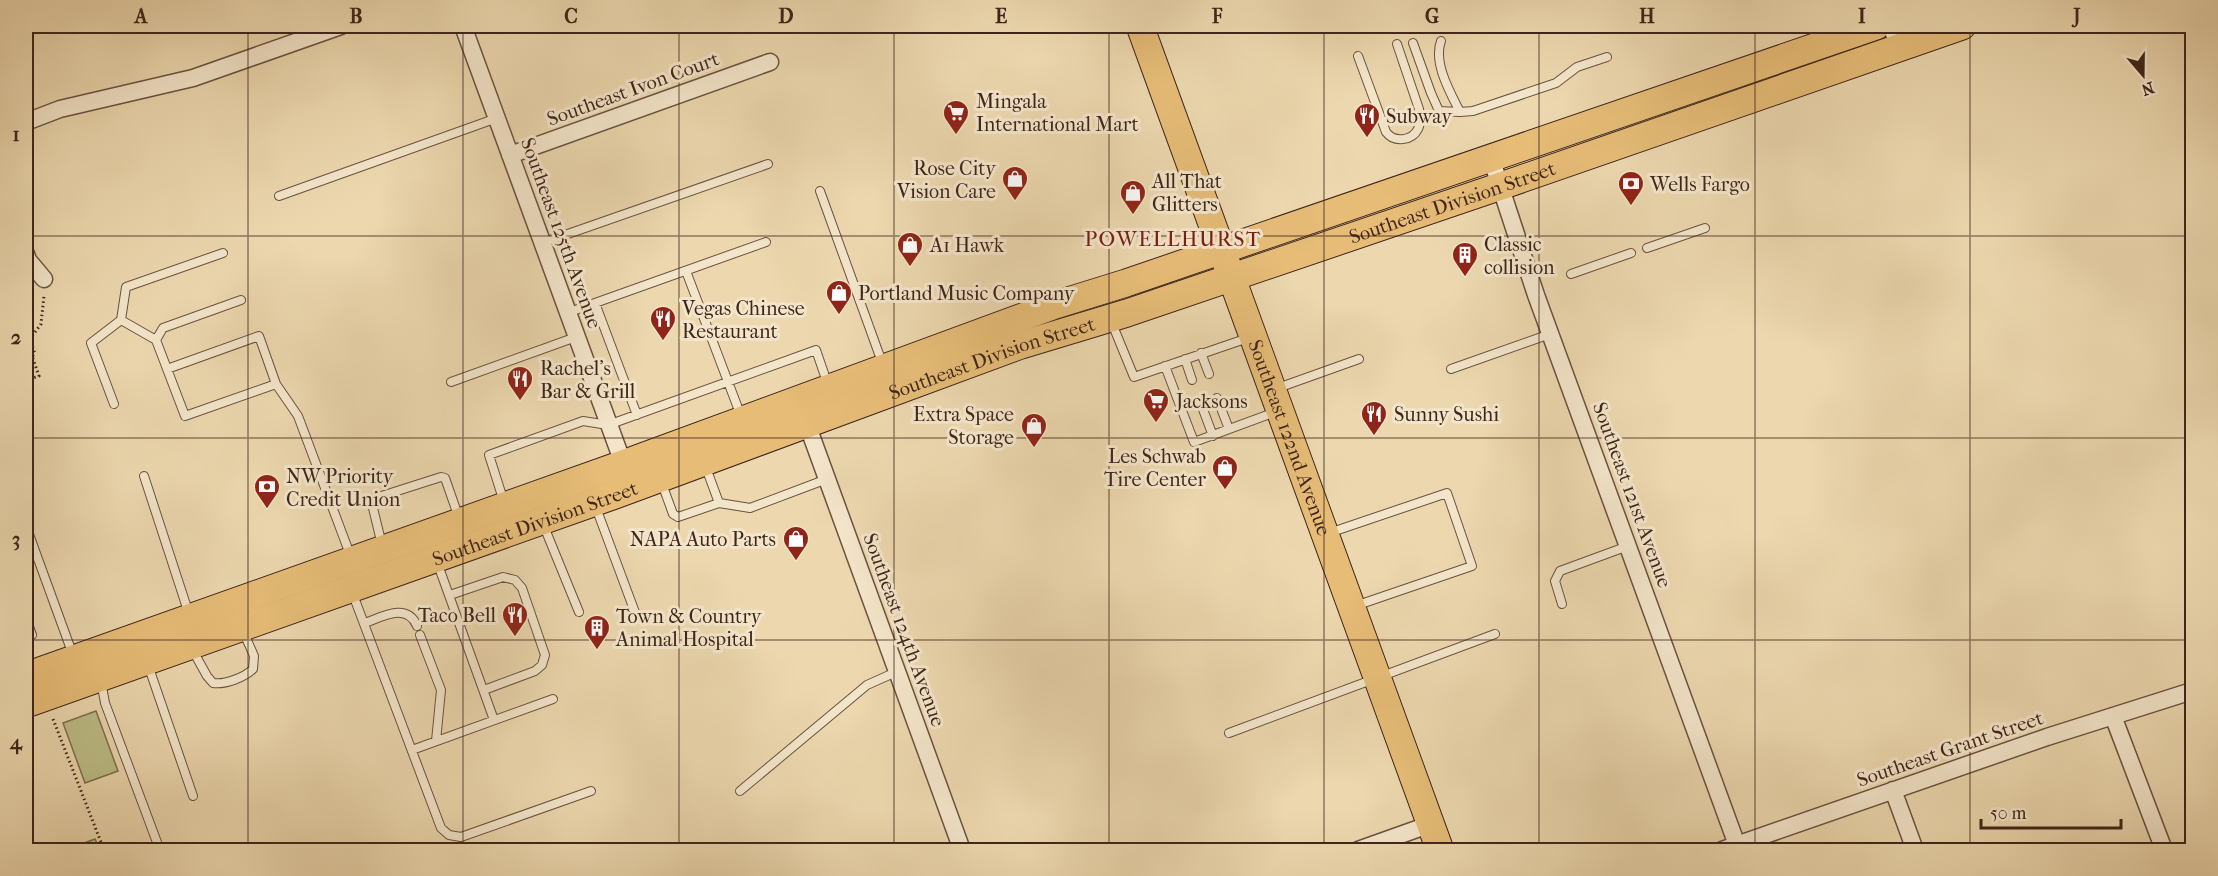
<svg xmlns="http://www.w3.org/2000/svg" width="2218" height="876" viewBox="0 0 2218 876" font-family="'IM FELL French Canon',serif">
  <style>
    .green { fill: #bdbd87; stroke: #7e7151; stroke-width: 1.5 }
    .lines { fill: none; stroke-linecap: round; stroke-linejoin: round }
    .service-casing { stroke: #6a5240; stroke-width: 10 }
    .minor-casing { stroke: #6a5240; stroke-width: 19 }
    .primary-casing { stroke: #3f251b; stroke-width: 29 }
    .path { stroke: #3f251b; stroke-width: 3; stroke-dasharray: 1.5 3; stroke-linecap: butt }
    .service { stroke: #f3e5ca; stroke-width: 8 }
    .minor { stroke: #f3e5ca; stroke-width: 16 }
    .primary { stroke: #e6bc77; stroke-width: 27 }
    .grid { fill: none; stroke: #3f251b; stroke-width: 1.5; stroke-opacity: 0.55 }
    .labels { text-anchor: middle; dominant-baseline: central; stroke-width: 6; stroke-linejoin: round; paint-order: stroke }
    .street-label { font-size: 20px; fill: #3f251b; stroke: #f3e5ca }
    .poi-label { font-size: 20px; fill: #3f251b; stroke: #f3e5ca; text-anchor: start }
    .neighbourhood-label { font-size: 21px; letter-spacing: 1.5px; fill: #7a1f14; stroke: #f3e5ca }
    .neatline { fill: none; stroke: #3f251b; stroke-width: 2 }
    .grid-label { font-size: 20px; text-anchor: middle; font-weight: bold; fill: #3f251b }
  </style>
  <rect width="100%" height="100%" fill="#ecd7ae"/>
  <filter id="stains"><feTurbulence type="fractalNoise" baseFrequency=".00333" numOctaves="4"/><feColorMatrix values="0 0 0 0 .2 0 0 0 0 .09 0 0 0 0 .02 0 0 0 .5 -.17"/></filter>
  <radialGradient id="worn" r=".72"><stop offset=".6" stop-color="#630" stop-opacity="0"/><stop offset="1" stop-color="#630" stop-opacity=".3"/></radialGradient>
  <!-- green -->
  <path class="green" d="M96,711L118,771L85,783L63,723Z
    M95,839L100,850H65Z"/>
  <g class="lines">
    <defs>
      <path id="service" d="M1441,41C1433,63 1450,92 1460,112L1473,111L1556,83L1577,67L1607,57
        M1413,43L1431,93L1439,111L1460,112
        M1358,56L1386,132C1394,143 1412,141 1418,129C1421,123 1420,115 1419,109L1397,44
        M820,191L883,365
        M279,196L497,118
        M542,243L768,164
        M1647,248L1705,228
        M686,271L741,416
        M1571,274L1631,253
        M595,303L637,415
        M567,313L766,242
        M121,320L156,340L185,416L276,384
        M1111,321L1134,377L1248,338
        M156,340L163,328L241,300
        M1201,353L1209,374
        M1185,359L1192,380
        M1165,366L1194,442L1278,411
        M167,369L259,336L276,384L298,416L351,557
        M1451,369L1550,334
        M451,382L576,337
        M1275,389L1359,359
        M1217,398L1229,429
        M114,404L91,343L121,320L126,287L223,253
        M1201,404L1213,436
        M705,465L719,503
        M144,476L189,614
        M661,481L673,514L678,517L719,503L750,508L827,479
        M504,502L489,455L583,421L608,425L816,350L828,385
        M595,505L636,615
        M543,524L579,612
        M26,526L73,655
        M1329,533L1447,493L1472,566L1355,606
        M382,545L372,504V499L441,477L445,478L459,518
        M437,562L494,720
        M352,592L441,828L449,835L461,837L591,791
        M450,595L503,577L515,580L522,588L545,655L542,665L535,671L484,690
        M1562,604L1555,581L1560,571L1628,546
        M26,618L32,635L26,637
        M365,623C382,617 407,602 417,626
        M420,635L441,690L436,741
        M192,649L207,676L213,683C225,685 245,677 253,669L254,656L243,631
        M148,665L193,796
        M101,681L105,703L158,845
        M1229,733L1495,634
        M412,750L553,699
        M740,791L867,685L896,672"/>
      <path id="minor" d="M463,26L626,471
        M1891,26L1899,47
        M26,122L60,109L193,78L341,26
        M510,155L770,62
        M1491,158L1536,295L1737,845
        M26,254L28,260L44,279
        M807,424L962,850
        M2113,716L2164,850
        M1893,790L1915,850
        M1358,850L1431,824
        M1722,850L2047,737L2192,691"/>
      <g id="primary">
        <path id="s1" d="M1140,26L1440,850"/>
        <path d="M26,676L623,464L1055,305L1126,283L1876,26"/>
        <path id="s2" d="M26,704L615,495L1021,345L1127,313L1501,186L1962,26"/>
      </g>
    </defs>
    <!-- service casing -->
    <use href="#service" class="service-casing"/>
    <!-- minor casing -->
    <use href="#minor" class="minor-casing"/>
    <!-- primary casing -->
    <use href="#primary" class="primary-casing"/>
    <!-- path -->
    <path class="path" d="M26,377L30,379L39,376L32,356L35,354L30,339L41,324L44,296
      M53,719L104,850"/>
    <!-- service -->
    <use href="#service" class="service"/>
    <!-- minor -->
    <use href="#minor" class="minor"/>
    <!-- primary -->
    <use href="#primary" class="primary"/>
  </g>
  <!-- grid -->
  <path class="grid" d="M248,26V850M463,26V850M679,26V850M894,26V850M1109,26V850M1324,26V850M1539,26V850M1755,26V850M1970,26V850M26,236H2192M26,438H2192M26,640H2192"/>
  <!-- icons -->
  <defs>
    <symbol id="supermarket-pin" viewBox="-11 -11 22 30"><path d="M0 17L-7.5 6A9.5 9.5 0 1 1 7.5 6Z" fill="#8f2418" stroke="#f3e5ca"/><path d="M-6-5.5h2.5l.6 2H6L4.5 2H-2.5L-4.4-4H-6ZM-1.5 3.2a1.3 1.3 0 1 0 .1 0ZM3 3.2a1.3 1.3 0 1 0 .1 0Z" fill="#fff"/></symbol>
    <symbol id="restaurant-pin" viewBox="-11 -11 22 30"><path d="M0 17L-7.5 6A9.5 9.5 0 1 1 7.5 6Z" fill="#8f2418" stroke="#f3e5ca"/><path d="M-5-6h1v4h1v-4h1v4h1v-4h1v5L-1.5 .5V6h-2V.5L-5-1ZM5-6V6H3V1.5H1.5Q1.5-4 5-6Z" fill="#fff"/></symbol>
    <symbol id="shop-pin" viewBox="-11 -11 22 30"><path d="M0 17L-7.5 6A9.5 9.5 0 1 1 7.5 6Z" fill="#8f2418" stroke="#f3e5ca"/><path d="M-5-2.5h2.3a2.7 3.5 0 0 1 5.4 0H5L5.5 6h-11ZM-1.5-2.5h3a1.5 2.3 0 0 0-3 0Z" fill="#fff"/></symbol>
    <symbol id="bank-pin" viewBox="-11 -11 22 30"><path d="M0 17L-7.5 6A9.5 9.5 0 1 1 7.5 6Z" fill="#8f2418" stroke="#f3e5ca"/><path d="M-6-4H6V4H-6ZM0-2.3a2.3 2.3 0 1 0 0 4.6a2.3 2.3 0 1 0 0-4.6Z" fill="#fff"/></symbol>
    <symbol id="building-pin" viewBox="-11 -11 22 30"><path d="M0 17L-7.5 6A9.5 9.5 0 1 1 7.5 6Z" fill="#8f2418" stroke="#f3e5ca"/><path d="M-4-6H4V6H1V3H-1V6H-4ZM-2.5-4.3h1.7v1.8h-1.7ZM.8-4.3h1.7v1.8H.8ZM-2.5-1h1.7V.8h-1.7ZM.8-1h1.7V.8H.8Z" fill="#fff"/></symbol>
  </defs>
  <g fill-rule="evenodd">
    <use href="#supermarket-pin" x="941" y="98" width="30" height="40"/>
    <use href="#restaurant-pin" x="1352" y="101" width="30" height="40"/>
    <use href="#shop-pin" x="1000" y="164" width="30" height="40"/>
    <use href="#bank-pin" x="1616" y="169" width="30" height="40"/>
    <use href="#shop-pin" x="1118" y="178" width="30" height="40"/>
    <use href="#shop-pin" x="895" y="230" width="30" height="40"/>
    <use href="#building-pin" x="1450" y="240" width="30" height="40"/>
    <use href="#shop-pin" x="824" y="278" width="30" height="40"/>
    <use href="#restaurant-pin" x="648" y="304" width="30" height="40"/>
    <use href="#restaurant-pin" x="505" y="364" width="30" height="40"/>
    <use href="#supermarket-pin" x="1141" y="386" width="30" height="40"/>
    <use href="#restaurant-pin" x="1359" y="399" width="30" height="40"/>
    <use href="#shop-pin" x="1019" y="411" width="30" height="40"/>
    <use href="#shop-pin" x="1210" y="453" width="30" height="40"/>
    <use href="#bank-pin" x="252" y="472" width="30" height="40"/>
    <use href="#shop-pin" x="781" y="524" width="30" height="40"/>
    <use href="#restaurant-pin" x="500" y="600" width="30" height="40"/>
    <use href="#building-pin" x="582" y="613" width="30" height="40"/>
  </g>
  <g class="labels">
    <!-- street labels -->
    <g class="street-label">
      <text transform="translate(633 89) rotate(-20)">Southeast Ivon Court</text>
      <text stroke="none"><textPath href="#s2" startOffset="1512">Southeast Division Street</textPath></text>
      <text transform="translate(561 233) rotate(70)">Southeast 125th Avenue</text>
      <text stroke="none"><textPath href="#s2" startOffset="1026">Southeast Division Street</textPath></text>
      <text stroke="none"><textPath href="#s1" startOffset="438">Southeast 122nd Avenue</textPath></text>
      <text transform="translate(1632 495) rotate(70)">Southeast 121st Avenue</text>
      <text stroke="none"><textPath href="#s2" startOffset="540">Southeast Division Street</textPath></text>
      <text transform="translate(904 630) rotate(70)">Southeast 124th Avenue</text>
      <text transform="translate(1950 749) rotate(-19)">Southeast Grant Street</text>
    </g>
    <!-- poi labels -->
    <g class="poi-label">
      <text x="976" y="101">Mingala<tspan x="976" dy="23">International Mart</tspan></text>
      <text x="1386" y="116">Subway</text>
      <text x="996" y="168" text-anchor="end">Rose City<tspan x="996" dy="23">Vision Care</tspan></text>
      <text x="1152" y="181">All That<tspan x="1152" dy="23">Glitters</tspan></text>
      <text x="1650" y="184">Wells Fargo</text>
      <text x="1484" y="244">Classic<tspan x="1484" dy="23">collision</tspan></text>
      <text x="930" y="245">A1 Hawk</text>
      <text x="858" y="293">Portland Music Company</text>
      <text x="682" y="308">Vegas Chinese<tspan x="682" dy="23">Restaurant</tspan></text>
      <text x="540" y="368">Rachel's<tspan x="540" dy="23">Bar &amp; Grill</tspan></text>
      <text x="1176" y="401">Jacksons</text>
      <text x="1014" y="414" text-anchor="end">Extra Space<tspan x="1014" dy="23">Storage</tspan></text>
      <text x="1394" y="414">Sunny Sushi</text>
      <text x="1206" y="456" text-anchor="end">Les Schwab<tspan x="1206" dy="23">Tire Center</tspan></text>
      <text x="286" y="476">NW Priority<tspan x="286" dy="23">Credit Union</tspan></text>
      <text x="776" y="539" text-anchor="end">NAPA Auto Parts</text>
      <text x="496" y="615" text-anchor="end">Taco Bell</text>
      <text x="616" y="616">Town &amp; Country<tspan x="616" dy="23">Animal Hospital</tspan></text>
    </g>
    <!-- neighbourhood labels -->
    <g class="neighbourhood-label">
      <text x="1173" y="239">POWELLHURST</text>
    </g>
  </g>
  <!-- margin -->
  <rect width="2218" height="876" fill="none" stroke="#ecd7ae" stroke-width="66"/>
  <!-- north arrow -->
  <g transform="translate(2143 75) rotate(160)" stroke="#f3e5ca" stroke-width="4.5" paint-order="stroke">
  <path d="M0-4.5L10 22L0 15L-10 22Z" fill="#3f251b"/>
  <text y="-9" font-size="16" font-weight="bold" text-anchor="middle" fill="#3f251b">N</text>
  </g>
  <!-- scale -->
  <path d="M1981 819v9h140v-9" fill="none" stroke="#3f251b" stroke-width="3"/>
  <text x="1990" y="819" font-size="18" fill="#3f251b" stroke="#f3e5ca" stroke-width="4.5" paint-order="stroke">50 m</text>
  <rect x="33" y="33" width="2152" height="810" class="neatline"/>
  <g class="grid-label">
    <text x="141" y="23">A</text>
    <text x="356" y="23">B</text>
    <text x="571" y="23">C</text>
    <text x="786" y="23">D</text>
    <text x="1001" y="23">E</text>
    <text x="1217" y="23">F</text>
    <text x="1432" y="23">G</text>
    <text x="1647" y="23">H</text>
    <text x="1862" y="23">I</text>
    <text x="2077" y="23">J</text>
    <text x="16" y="141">1</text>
    <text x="16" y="344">2</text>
    <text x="16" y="546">3</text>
    <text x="16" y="749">4</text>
  </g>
  <rect width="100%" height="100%" filter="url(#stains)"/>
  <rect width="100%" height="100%" fill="url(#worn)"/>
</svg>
